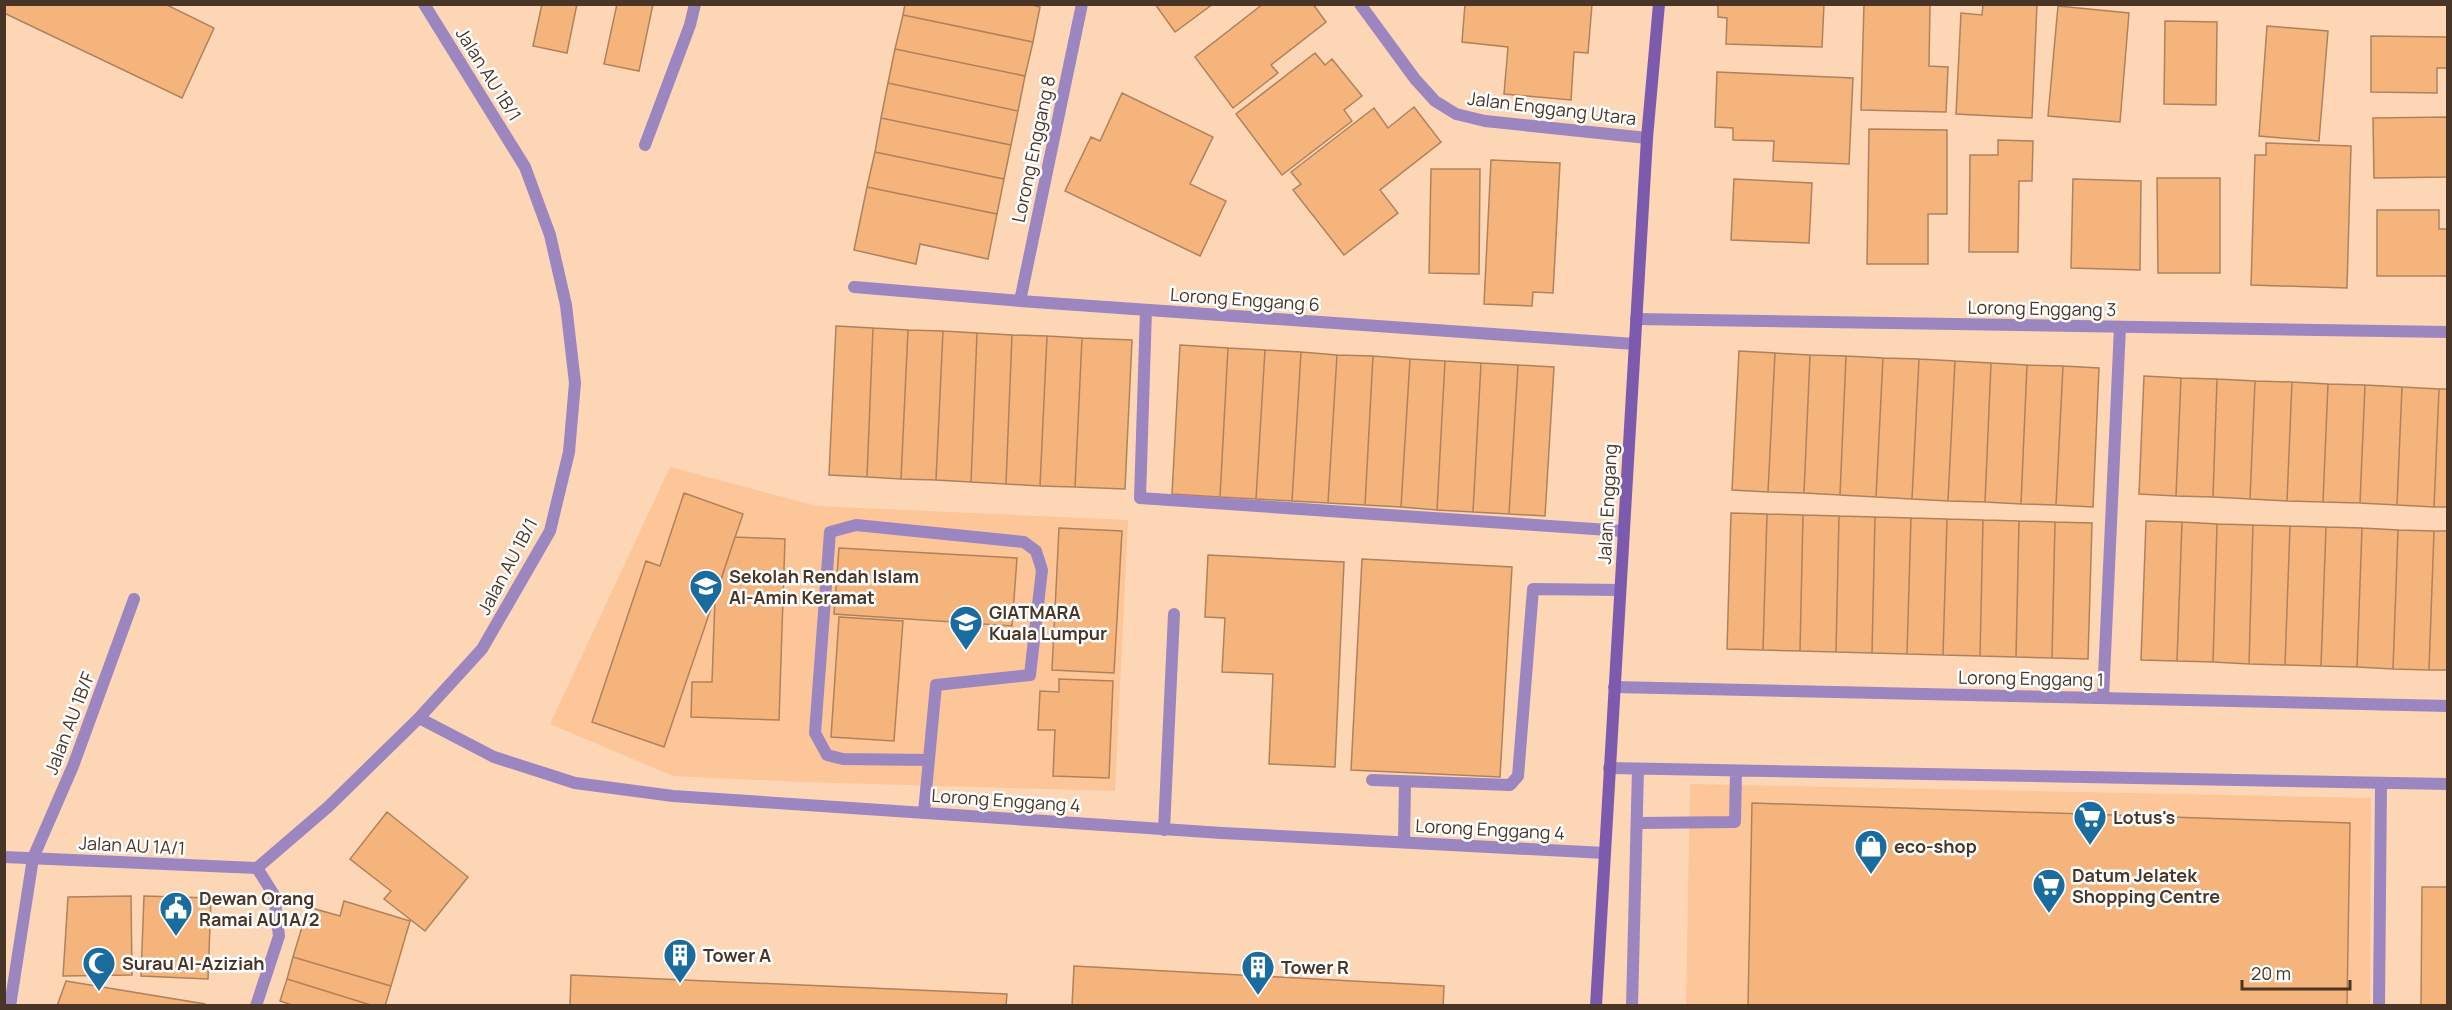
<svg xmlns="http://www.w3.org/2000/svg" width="2452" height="1010" viewBox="0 0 2452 1010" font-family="Manrope,sans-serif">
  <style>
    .built { fill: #fdc699 }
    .building { fill: #f5b47c; stroke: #af825c; stroke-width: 1.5 }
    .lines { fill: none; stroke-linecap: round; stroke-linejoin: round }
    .service { stroke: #9b86c0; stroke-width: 12 }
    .minor { stroke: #9b86c0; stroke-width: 12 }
    .secondary { stroke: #7c5aad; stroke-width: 12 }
    .labels { text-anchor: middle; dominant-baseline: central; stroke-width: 5; stroke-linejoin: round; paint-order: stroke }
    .street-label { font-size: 18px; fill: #493525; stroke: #fff }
    .poi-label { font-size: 18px; font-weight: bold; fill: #493525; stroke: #fff; text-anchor: start }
  </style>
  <rect width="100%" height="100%" fill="#fdd6b6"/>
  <!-- built -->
  <path class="built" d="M670,467L817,506L1128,520L1115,791L803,782L673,776L550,724Z
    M1690,784L2371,798L2370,1005L1686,1006Z"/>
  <!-- building -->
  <path class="building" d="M4,4H165L214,28L182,98L4,13Z
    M542,4H577L567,53L533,46Z
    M617,4H653L639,71L604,64Z
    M905,4H1028L1040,7L1033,42L903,15Z
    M1155,4H1213L1175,32Z
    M1263,4H1313L1326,22L1271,65L1278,73L1233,108L1195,57Z
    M1465,4H1592L1588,53L1574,52L1571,100L1504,94L1508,47L1462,42Z
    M1718,4H1824L1822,47L1726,44L1727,18L1718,17Z
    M1864,4H1930L1929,66L1948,67L1946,112L1861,110Z
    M1983,4H2037L2032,118L1956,114L1961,13L1982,15Z
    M2058,6L2129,13L2120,122L2048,116Z
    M903,15L1033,42L1025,76L895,49Z
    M2165,21L2217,22L2216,105L2164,104Z
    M2267,26L2328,31L2319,141L2259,136Z
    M2371,36L2448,37V68H2437V93L2371,92Z
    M895,49L1025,76L1018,111L888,83Z
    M1315,53L1325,65L1332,59L1362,96L1344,110L1352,121L1282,175L1236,114Z
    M1717,72L1853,78L1849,164L1773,161L1774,141L1733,140V128L1715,127Z
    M888,83L1018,111L1011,145L881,118Z
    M1122,93L1213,137L1190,184L1226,201L1200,256L1065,191L1091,137L1100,141Z
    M1414,107L1441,142L1380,190L1398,213L1344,255L1293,190L1301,184L1291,172L1374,108L1388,128Z
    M2448,117V177L2374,178L2373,118Z
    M881,118L1011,145L1004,179L875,152Z
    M1869,129L1947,130V214H1928V264H1867Z
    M1998,140L2033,141L2032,181H2019L2018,252H1969L1970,155H1998Z
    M2266,143L2351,146L2347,288L2251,285L2255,155H2266Z
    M875,152L1004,179L997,214L867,187Z
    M1491,160L1560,163L1553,293L1533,292L1532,306L1484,304Z
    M1431,169H1480L1479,274L1429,273Z
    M2157,178H2220V273H2158Z
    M1734,179L1812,183L1809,243L1731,240Z
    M2073,179L2141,181L2140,270L2071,268Z
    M867,187L997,214L988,259L920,244L916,264L854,250Z
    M2377,210H2439V229H2448V276H2377Z
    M836,326L873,328L867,477L829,475Z
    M873,328L908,330L901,479L867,477Z
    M908,330L943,331L936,480L901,479Z
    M943,331L977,333L971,482L936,480Z
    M977,333L1012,335L1006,484L971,482Z
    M1012,335L1047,336L1040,486L1006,484Z
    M1047,336L1082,338L1075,487L1040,486Z
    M1082,338L1132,340L1125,489L1075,487Z
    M1180,345L1228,348L1220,497L1172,494Z
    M1228,348L1265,350L1256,499L1220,497Z
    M1265,350L1301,352L1292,501L1256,499Z
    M1739,351L1775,353L1768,492L1732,490Z
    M1301,352L1337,355L1328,503L1292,501Z
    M1775,353L1810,355L1804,493L1768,492Z
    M1337,355L1373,356L1365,505L1328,503Z
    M1810,355L1846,356L1840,495L1804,493Z
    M1373,356L1410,359L1401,507L1365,505Z
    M1846,356L1883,358L1876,497L1840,495Z
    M1883,358L1919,359L1912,499L1876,497Z
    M1410,359L1445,361L1437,510L1401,507Z
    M1919,359L1955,361L1948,501L1912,499Z
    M1445,361L1481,363L1473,512L1437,510Z
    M1955,361L1991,363L1985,502L1948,501Z
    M1481,363L1518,365L1509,514L1473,512Z
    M1991,363L2027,365L2021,504L1985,502Z
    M1518,365L1554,367L1545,516L1509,514Z
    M2027,365L2063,366L2056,505L2021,504Z
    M2063,366L2099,368L2093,507L2056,505Z
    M2144,376L2181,378L2176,496L2139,494Z
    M2181,378L2217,379L2213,497L2176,496Z
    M2217,379L2255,381L2250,499L2213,497Z
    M2255,381L2292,382L2287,501L2250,499Z
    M2292,382L2328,384L2323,502L2287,501Z
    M2328,384L2365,385L2360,503L2323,502Z
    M2365,385L2402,387L2397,505L2360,503Z
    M2402,387L2439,389L2434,507L2397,505Z
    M2439,389H2448V507H2434Z
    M684,493L743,514L664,747L592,722L646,561L660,566Z
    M1731,513L1767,514L1763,650L1727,649Z
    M1767,514L1803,515L1800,651L1763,650Z
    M1803,515L1839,516L1836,652L1800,651Z
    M1839,516L1875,517L1872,653L1836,652Z
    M1875,517L1911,518L1907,654L1872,653Z
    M1911,518L1947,519L1943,655L1907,654Z
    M1947,519L1983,520L1980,656L1943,655Z
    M1983,520L2019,521L2016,657L1980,656Z
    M2019,521L2055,522L2052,658L2016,657Z
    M2146,521L2182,522L2177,661L2141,660Z
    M2055,522L2092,523L2088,659L2052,658Z
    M2182,522L2217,524L2213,662L2177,661Z
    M2217,524L2253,525L2249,664L2213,662Z
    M2253,525L2290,526L2285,665L2249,664Z
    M2290,526L2326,527L2321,666L2285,665Z
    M2326,527L2362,528L2357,667L2321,666Z
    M1059,528L1122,531L1114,673L1052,670Z
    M2362,528L2398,530L2393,669L2357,667Z
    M2398,530L2434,531L2429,670L2393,669Z
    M2434,531H2448V670H2429Z
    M735,537L785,539L779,720L691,717L692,682H712L715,598Z
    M839,548L1017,558L1012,626L834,614Z
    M1208,555L1344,562L1335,767L1269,764L1273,674L1222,672L1225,618L1205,617Z
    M1362,559L1512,567L1500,777L1351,770Z
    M839,617L903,621L894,741L831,737Z
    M1059,679L1113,681L1109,778L1053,776L1055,730H1038L1040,691L1059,692Z
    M1752,803L2350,823L2347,1006H1748Z
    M387,812L468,877L425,931L384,899L391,891L350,859Z
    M2422,887H2448V1006H2421Z
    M131,896L132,975L63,976L68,897Z
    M144,896L211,898L208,979L141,976Z
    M344,901L410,921L391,986L293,957L308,907L340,916Z
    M293,957L391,986L385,1006H374L287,979Z
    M1074,966L1444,986L1443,1006H1072Z
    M571,975L1007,994L1006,1006H570Z
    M287,979L374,1006H295L280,1001Z
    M66,981L205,1004V1006H57Z"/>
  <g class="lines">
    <!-- service -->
    <path class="service" d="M645,145L690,25L695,4
      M1146,310L1140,498L1623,531
      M2103,698L2120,327
      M1609,768L2448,784
      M1372,780L1510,785L1518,776L1533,589L1620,590
      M924,812L936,685L1030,675L1042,570L1036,551L1024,542L856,525L830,532L815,733L827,755L843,759L929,760
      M1638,823L1735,822L1736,771
      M1164,830L1174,614
      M1404,842L1405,782
      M10,1006L33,858
      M1632,1006L1638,769
      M2379,1006L2381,783"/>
    <!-- minor -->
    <path class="minor" d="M1360,4L1415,79L1435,101L1456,114L1485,121L1647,138
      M854,287L1020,301L1635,344
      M1020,301L1082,4
      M1636,319L2448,332
      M1614,687L2448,706
      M419,718L494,757L575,783L673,796L1222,833L1605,853
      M4,857L257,868
      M33,858L73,766L134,599
      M257,868L328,807L419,718L482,649L550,531L569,452L575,383L566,305L550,235L525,167L424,4
      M256,1006L279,936L274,895L257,868"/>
    <!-- secondary -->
    <path class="secondary" d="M1596,1006L1647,138L1659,4"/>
  </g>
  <!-- icons -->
  <defs>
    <symbol id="school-pin" viewBox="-11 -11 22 30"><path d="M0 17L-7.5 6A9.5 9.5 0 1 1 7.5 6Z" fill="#196c9d" stroke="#fff"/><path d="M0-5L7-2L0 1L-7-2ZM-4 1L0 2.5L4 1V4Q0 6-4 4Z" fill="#fff"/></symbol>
    <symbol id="university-pin" viewBox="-11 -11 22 30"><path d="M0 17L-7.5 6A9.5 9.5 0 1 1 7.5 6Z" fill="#196c9d" stroke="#fff"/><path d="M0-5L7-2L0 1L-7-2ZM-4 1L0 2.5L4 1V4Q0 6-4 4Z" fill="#fff"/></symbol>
    <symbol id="supermarket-pin" viewBox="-11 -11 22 30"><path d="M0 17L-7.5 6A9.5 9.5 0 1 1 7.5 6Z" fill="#196c9d" stroke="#fff"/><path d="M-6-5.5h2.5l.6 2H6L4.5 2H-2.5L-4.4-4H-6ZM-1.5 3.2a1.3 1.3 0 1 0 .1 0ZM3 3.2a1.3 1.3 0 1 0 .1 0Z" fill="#fff"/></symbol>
    <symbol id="shop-pin" viewBox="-11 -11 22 30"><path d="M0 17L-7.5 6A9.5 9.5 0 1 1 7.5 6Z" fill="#196c9d" stroke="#fff"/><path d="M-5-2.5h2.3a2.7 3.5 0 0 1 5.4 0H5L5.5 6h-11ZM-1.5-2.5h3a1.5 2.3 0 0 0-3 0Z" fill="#fff"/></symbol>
    <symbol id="civic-pin" viewBox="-11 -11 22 30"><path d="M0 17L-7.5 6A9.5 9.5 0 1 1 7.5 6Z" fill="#196c9d" stroke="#fff"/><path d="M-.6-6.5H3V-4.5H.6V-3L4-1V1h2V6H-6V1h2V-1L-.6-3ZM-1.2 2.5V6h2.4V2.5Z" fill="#fff"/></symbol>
    <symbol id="building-pin" viewBox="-11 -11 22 30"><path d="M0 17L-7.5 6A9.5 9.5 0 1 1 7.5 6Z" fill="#196c9d" stroke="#fff"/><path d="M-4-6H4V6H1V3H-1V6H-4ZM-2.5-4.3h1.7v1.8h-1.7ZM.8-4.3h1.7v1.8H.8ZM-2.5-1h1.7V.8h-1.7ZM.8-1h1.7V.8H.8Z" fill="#fff"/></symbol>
    <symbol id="mosque-pin" viewBox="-11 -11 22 30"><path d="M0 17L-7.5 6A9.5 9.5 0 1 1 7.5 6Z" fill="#196c9d" stroke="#fff"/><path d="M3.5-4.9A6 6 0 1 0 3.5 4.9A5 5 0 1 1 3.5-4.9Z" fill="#fff"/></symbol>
  </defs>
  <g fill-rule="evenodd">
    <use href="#school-pin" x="687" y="567" width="38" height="52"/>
    <use href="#university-pin" x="947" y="603" width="38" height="52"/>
    <use href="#supermarket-pin" x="2071" y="798" width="38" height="52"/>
    <use href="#shop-pin" x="1852" y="827" width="38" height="52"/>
    <use href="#supermarket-pin" x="2030" y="866" width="38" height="52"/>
    <use href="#civic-pin" x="157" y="889" width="38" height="52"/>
    <use href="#building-pin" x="661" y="936" width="38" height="52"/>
    <use href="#mosque-pin" x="80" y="944" width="38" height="52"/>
    <use href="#building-pin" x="1239" y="948" width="38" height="52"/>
  </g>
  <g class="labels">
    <!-- street labels -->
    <g class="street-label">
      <text transform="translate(489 74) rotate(58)">Jalan AU 1B/1</text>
      <text transform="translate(1552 108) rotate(7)">Jalan Enggang Utara</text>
      <text transform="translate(1033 149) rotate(-78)">Lorong Enggang 8</text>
      <text transform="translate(1245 299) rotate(4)">Lorong Enggang 6</text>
      <text transform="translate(2042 308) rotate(1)">Lorong Enggang 3</text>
      <text transform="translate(1607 504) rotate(-87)">Jalan Enggang</text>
      <text transform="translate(507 566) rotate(-62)">Jalan AU 1B/1</text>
      <text transform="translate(2031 678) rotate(1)">Lorong Enggang 1</text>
      <text transform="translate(69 723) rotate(-69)">Jalan AU 1B/F</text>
      <text transform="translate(1006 800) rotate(4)">Lorong Enggang 4</text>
      <text transform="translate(1490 829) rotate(3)">Lorong Enggang 4</text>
      <text transform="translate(132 845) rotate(3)">Jalan AU 1A/1</text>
    </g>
    <!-- poi labels -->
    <g class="poi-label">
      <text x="729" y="576">Sekolah Rendah Islam<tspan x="729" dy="21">Al-Amin Keramat</tspan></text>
      <text x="989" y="612">GIATMARA<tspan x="989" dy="21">Kuala Lumpur</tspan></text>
      <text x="2113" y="817">Lotus's</text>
      <text x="1894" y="846">eco-shop</text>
      <text x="2072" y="875">Datum Jelatek<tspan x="2072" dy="21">Shopping Centre</tspan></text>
      <text x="199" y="898">Dewan Orang<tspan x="199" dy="21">Ramai AU1A/2</tspan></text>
      <text x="703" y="955">Tower A</text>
      <text x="122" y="963">Surau Al-Aziziah</text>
      <text x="1281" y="967">Tower R</text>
    </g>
  </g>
  <!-- border -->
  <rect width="2452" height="1010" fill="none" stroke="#493525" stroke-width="12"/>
  <!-- scale -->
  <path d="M2242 980v9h108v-9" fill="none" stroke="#493525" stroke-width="3"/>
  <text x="2251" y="980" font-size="18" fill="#493525" stroke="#ffffff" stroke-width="4.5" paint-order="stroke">20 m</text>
</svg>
